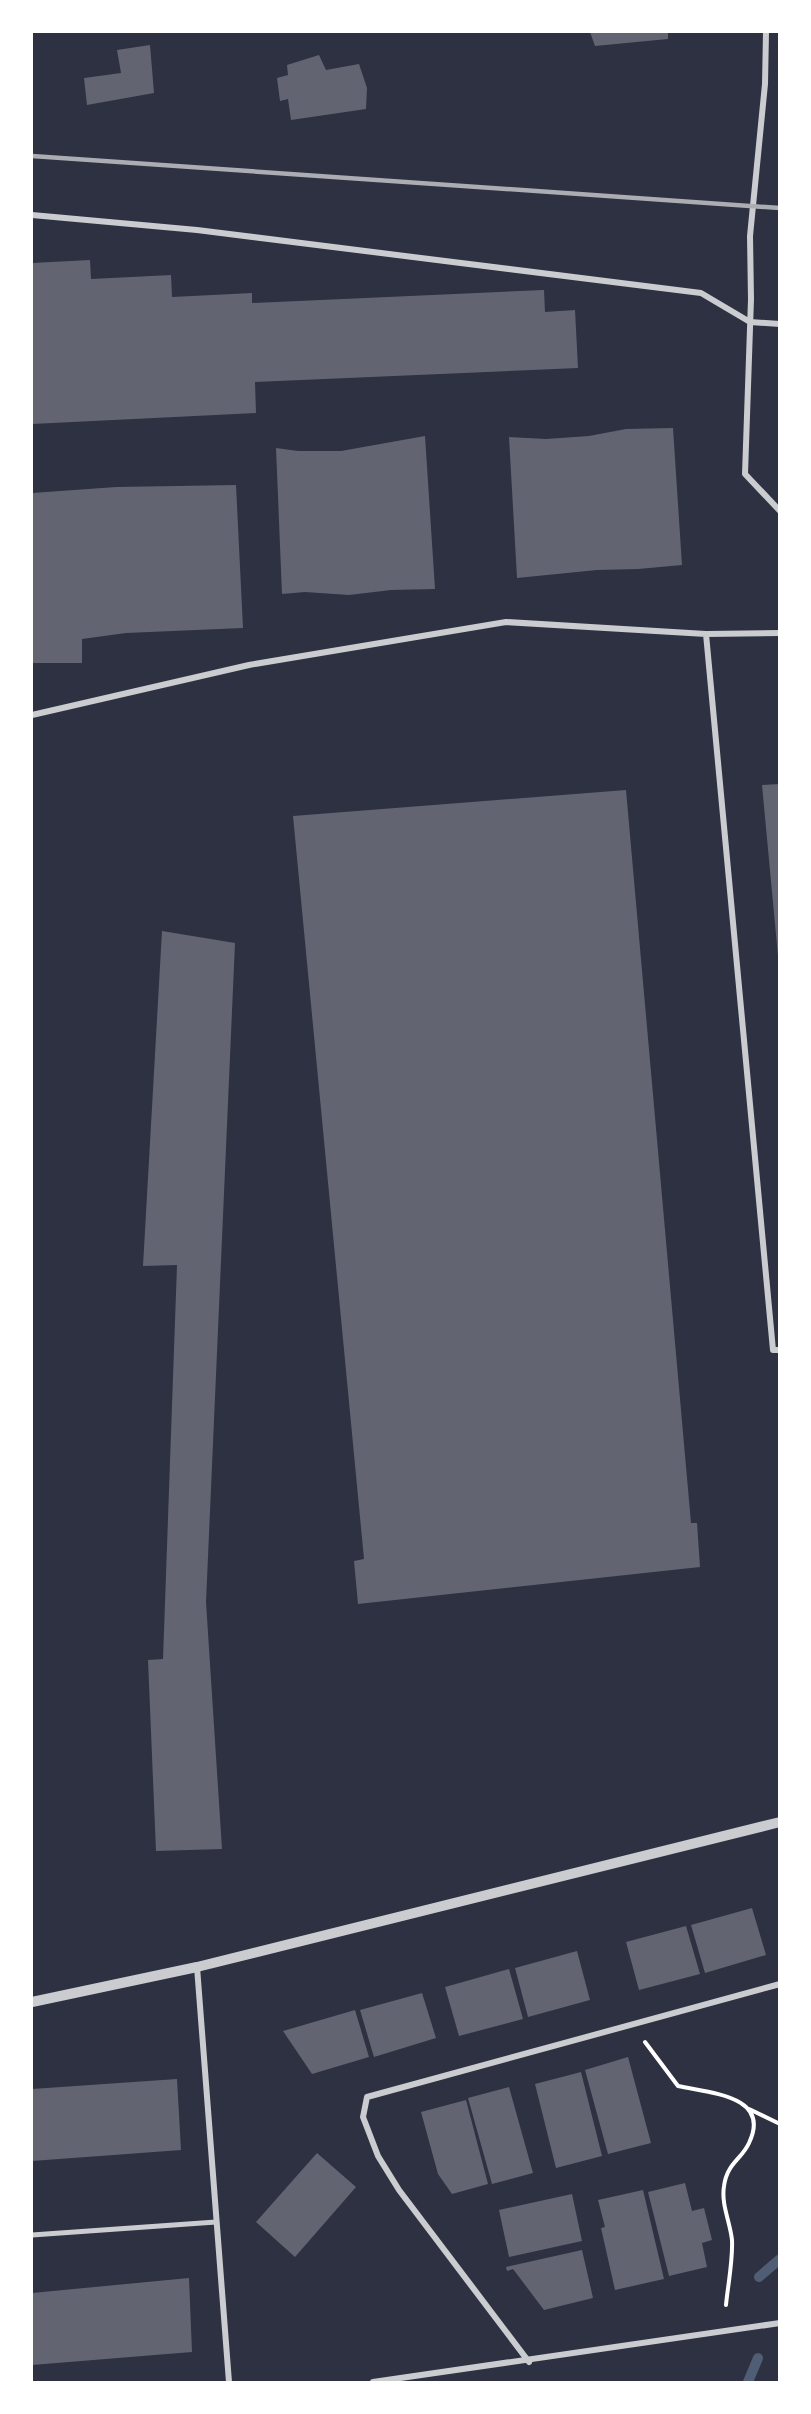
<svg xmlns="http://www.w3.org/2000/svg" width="811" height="2414" viewBox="0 0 811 2414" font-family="'Work Sans',sans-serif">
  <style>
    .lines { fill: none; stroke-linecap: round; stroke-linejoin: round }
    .stream { stroke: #4f5d75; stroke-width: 10 }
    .building { fill: #626471 }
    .path { stroke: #fff; stroke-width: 4 }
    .pedestrian { stroke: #caccd0; stroke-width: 5 }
    .minor { stroke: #caccd0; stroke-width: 6 }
    .tertiary { stroke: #caccd0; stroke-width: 10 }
    .rail { stroke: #abadb3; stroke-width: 4.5 }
  </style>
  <rect width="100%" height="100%" fill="#2d3142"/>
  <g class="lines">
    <!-- stream -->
    <path class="stream" d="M759,2277L780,2259
      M748,2382L758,2358"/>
  </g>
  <!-- building -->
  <path class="building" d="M590,32H668V39L595,46Z
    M150,45L154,93L87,105L84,78L121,73L117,50Z
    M319,55L326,70L359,64L367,88L366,109L291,120L288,99L280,101L277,78L288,75L287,65Z
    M90,260L91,279L171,275L172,297L252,293V303L544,290L545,312L575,310L578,368L255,382L256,413L32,424V263Z
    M673,428L682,565L638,569L597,570L517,578L509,437L546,439L589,436L626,429Z
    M425,436L435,589L391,590L349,595L305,592L282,594L276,448L298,451H341Z
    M236,485L243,628L126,633L82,639V663H32V493L116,487Z
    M780,784V956H778L762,785Z
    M626,790L691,1523H697L700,1567L358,1604L354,1561L364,1559L293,816Z
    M162,931L235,943L206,1602L222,1849L156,1851L148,1660L163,1659L177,1265L143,1266Z
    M752,1908L766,1955L705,1973L691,1925Z
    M686,1926L700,1974L639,1990L626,1942Z
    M577,1951L590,2000L528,2017L515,1968Z
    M509,1969L523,2019L459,2036L445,1987Z
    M422,1993L436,2038L374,2057L360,2010Z
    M355,2010L369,2057L312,2074L283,2031Z
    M628,2057L651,2143L608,2154L585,2070Z
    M581,2072L602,2156L556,2168L535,2084Z
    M177,2079L181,2150L32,2161V2089Z
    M509,2087L533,2173L492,2184L468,2098Z
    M466,2100L488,2184L452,2194L438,2174L421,2112Z
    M317,2153L356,2187L295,2257L256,2222Z
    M685,2183L692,2211L704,2208L712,2240L702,2243L707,2267L669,2276L648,2192Z
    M643,2190L664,2279L615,2290L601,2228L605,2227L598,2200Z
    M572,2194L582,2241L509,2257L499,2210Z
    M582,2250L593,2298L544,2310L513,2269L507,2271L506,2267Z
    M189,2278L192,2352L32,2365V2293Z"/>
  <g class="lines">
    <!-- path -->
    <path class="path" d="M645,2042L678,2086C708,2093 772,2095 749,2143C742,2159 727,2163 724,2186C721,2205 730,2221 732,2240C733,2261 728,2284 726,2305
      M749,2109L780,2124"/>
    <!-- pedestrian -->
    <path class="pedestrian" d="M32,2235L216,2222"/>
    <!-- minor -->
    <path class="minor" d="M766,32L765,84L750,236L751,299L745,474L780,511
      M32,215L197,230L701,293L750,322L780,324
      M706,634L773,1350H780
      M32,715L249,665L506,622L706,634L780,633
      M197,1967L229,2382
      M529,2362L399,2190L378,2156L363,2117L367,2097L780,1984
      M373,2382L780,2323"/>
    <!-- tertiary -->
    <path class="tertiary" d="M32,2002L197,1967L780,1822"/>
    <!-- rail -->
    <path class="rail" d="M32,156L780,208"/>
  </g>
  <!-- border -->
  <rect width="811" height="2414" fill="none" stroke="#ffffff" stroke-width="66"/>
</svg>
